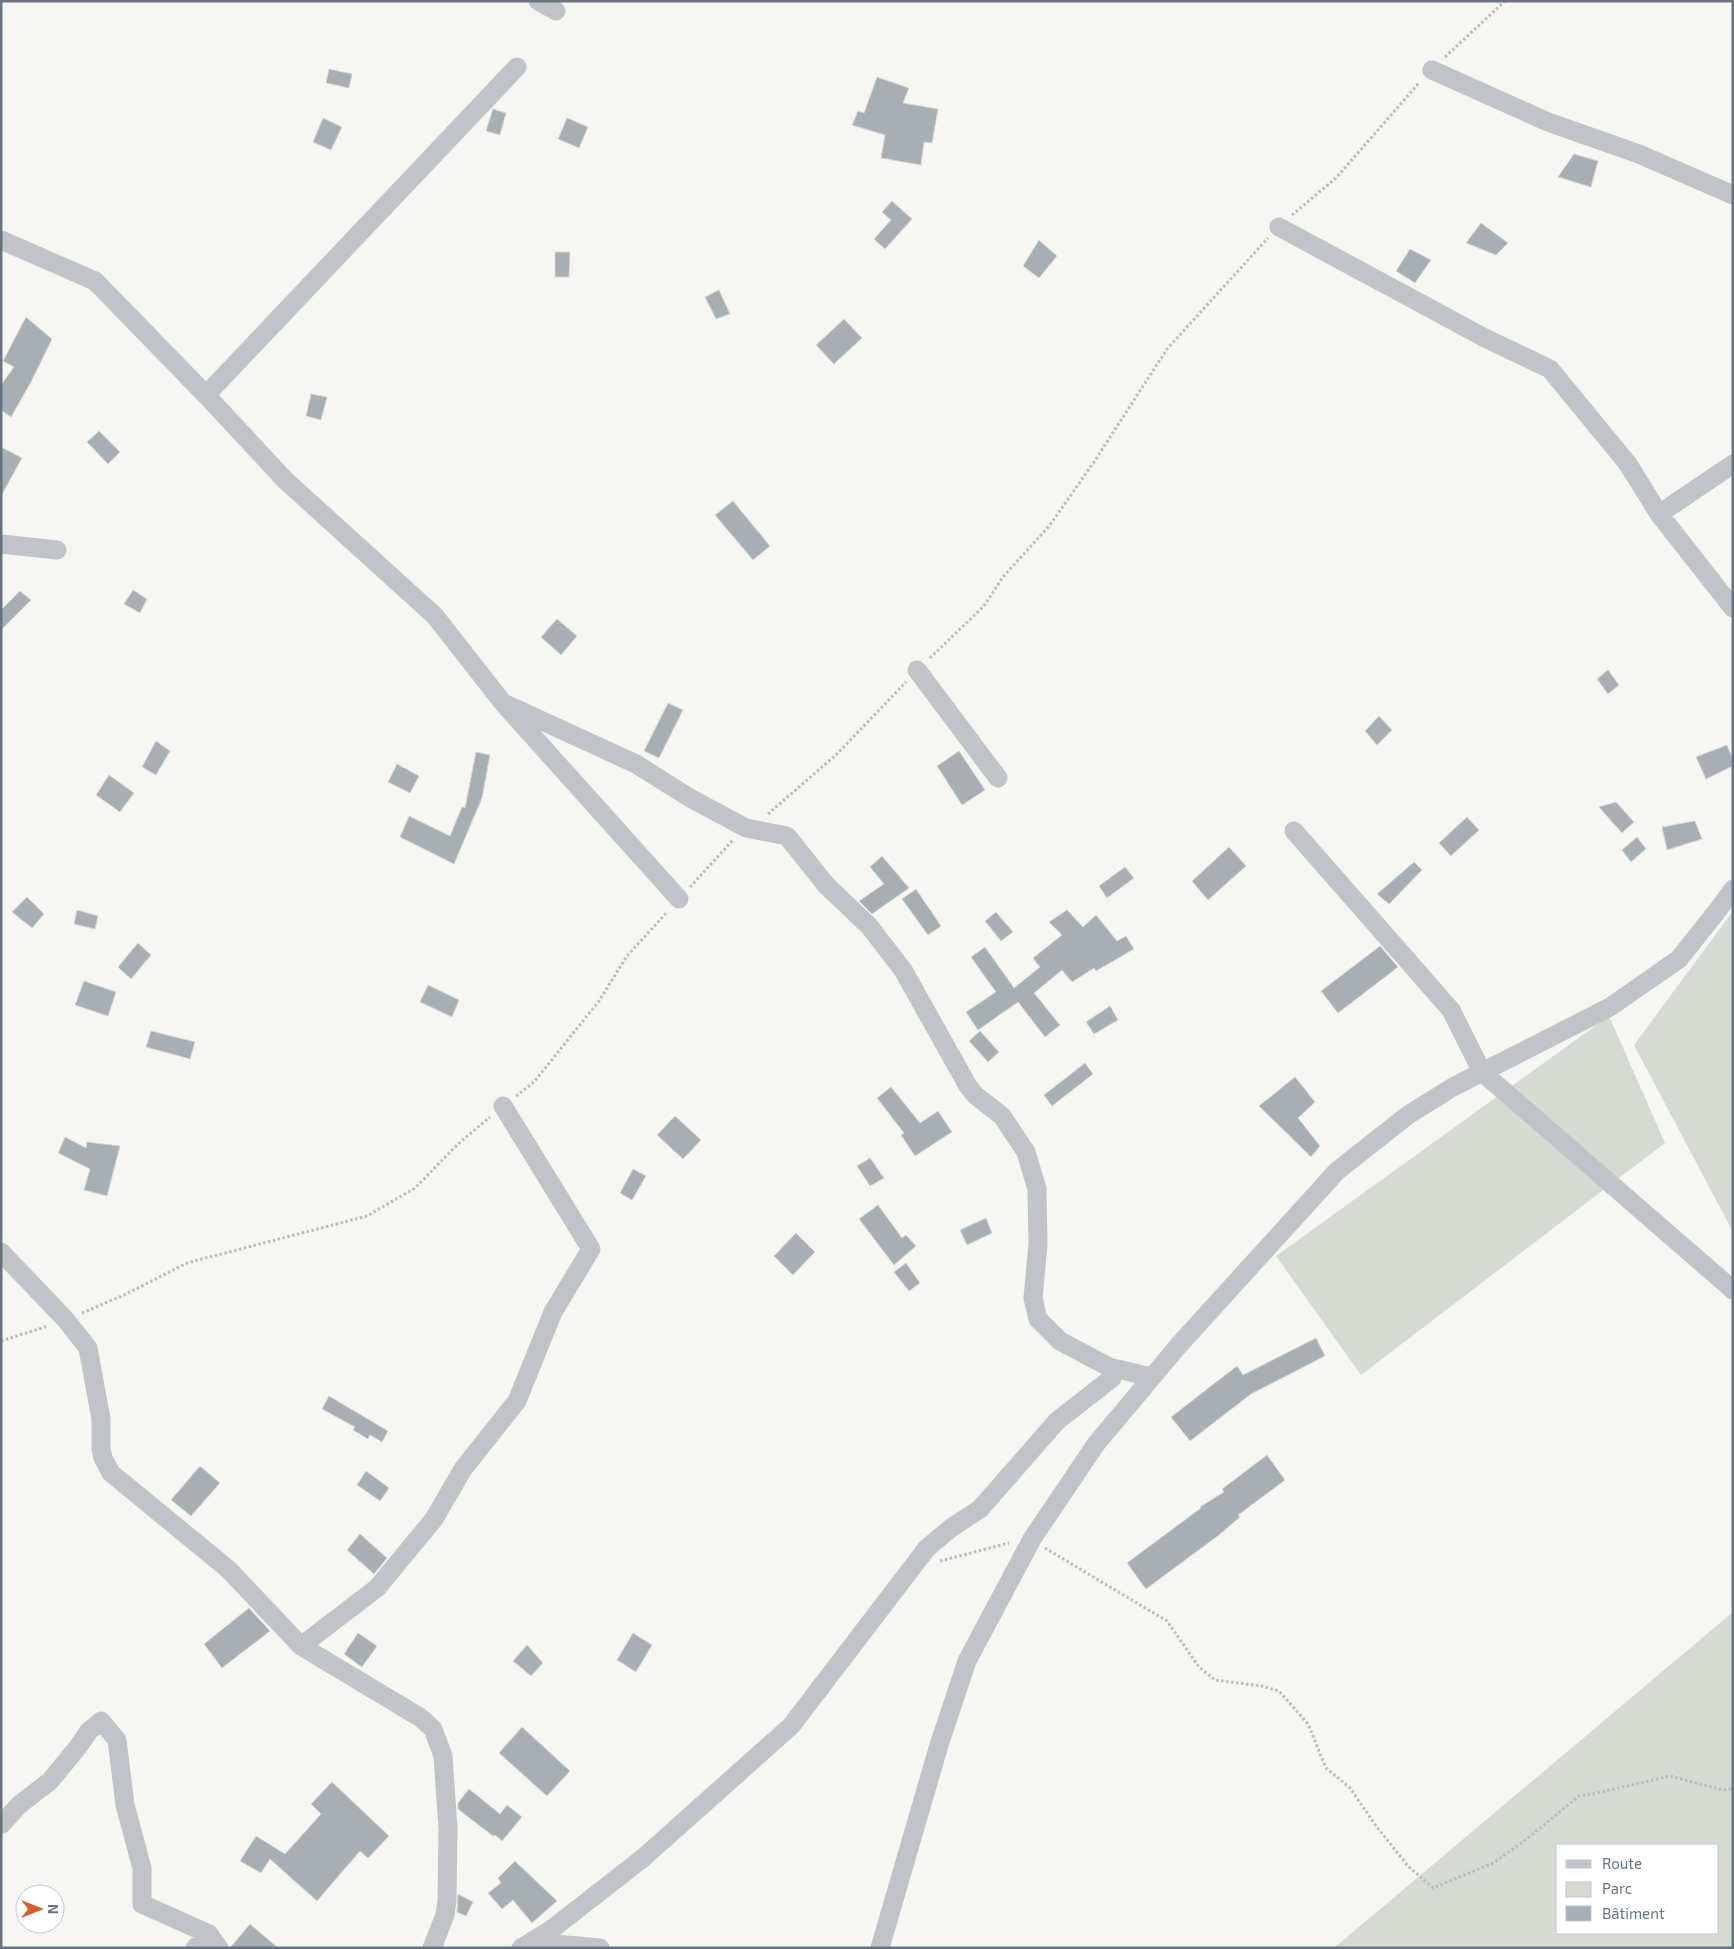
<svg xmlns="http://www.w3.org/2000/svg" width="1734" height="1949" viewBox="0 0 1734 1949" font-family="'Exo 2',sans-serif">
  <style>
    .green { fill: #d5dbd3; fill-rule: evenodd }
    .building { fill: #a7aeb4; stroke: #d7d8d6 }
    .lines { fill: none; stroke-linecap: round; stroke-linejoin: round }
    .path { stroke: #babcbf; stroke-width: 3; stroke-dasharray: 2.5 2.5; stroke-linecap: butt }
    .minor { stroke: #c0c3c7; stroke-width: 19 }
  </style>
  <rect width="100%" height="100%" fill="#f6f6f3"/>
  <!-- green -->
  <path class="green" d="M1733,911V1232L1634,1045Z
    M1609,1016L1665,1143L1361,1375L1276,1256Z
    M1733,1612V1948H1334ZM1558,1845H1718V1933H1558Z"/>
  <!-- building -->
  <path class="building" d="M329,69L352,74L349,88L326,83Z
    M877,77L909,88L903,103L938,109L932,143L924,142L921,165L881,158L885,135L852,125L858,111L864,113Z
    M493,109L506,113L500,135L486,131Z
    M323,118L342,127L331,150L313,142Z
    M567,118L588,127L579,148L558,139Z
    M1574,154L1598,161L1591,187L1558,177Z
    M892,201L912,219L885,249L874,239L891,220L882,212Z
    M1481,223L1508,243L1496,255L1466,243Z
    M1039,240L1057,256L1039,278L1023,266Z
    M1410,249L1431,260L1415,283L1396,271Z
    M555,252H570L569,277H555Z
    M719,290L730,314L716,319L705,297Z
    M26,317L52,339L31,382L11,417L1,410V385L14,367L3,361Z
    M844,319L862,338L834,364L816,345Z
    M311,394L327,397L321,420L306,416Z
    M99,431L120,452L108,464L87,442Z
    M1,447L22,458L1,496Z
    M733,501L770,546L753,560L715,515Z
    M133,590L147,599L140,613L124,604Z
    M20,591L31,600L1,630V610Z
    M557,619L577,636L561,655L541,637Z
    M1608,670L1619,685L1608,694L1597,679Z
    M668,703L683,710L659,758L644,751Z
    M1379,716L1392,730L1377,745L1365,731Z
    M156,741L170,751L156,775L142,767Z
    M1727,745L1733,760V766L1706,779L1696,757Z
    M959,751L985,790L962,805L937,766Z
    M476,752L490,755L482,798L454,864L400,837L409,816L450,836L462,807L465,808Z
    M397,764L419,776L410,793L388,782Z
    M109,775L134,793L120,812L96,795Z
    M1616,802L1634,822L1622,833L1599,807Z
    M1467,817L1479,830L1451,856L1439,843Z
    M1695,821L1702,839L1667,850L1662,827Z
    M1637,837L1646,849L1631,862L1622,850Z
    M1229,847L1246,866L1208,900L1192,881Z
    M882,856L909,888L872,914L859,901L884,884L870,867Z
    M1414,862L1422,870L1389,904L1377,894Z
    M1125,867L1134,878L1107,898L1099,886Z
    M916,889L941,926L928,935L902,899Z
    M27,897L44,914L32,928L12,912Z
    M77,910L98,916L95,929L74,924Z
    M1067,910L1083,927L1096,915L1117,941L1126,936L1134,949L1096,971L1094,968L1072,982L1062,970L1034,993L1060,1025L1045,1037L1018,1002L978,1030L966,1012L996,992L971,957L985,947L1014,988L1040,967L1033,958L1062,935L1049,922Z
    M996,912L1013,932L1001,941L985,921Z
    M138,943L151,955L131,979L118,967Z
    M1380,946L1398,967L1338,1013L1321,991Z
    M84,981L116,992L108,1016L75,1005Z
    M428,985L459,1000L452,1017L420,1002Z
    M1110,1006L1118,1020L1094,1034L1086,1022Z
    M151,1031L195,1042L190,1059L146,1047Z
    M980,1031L999,1052L988,1062L969,1041Z
    M1085,1063L1093,1074L1052,1106L1044,1095Z
    M1295,1077L1315,1102L1298,1118L1320,1146L1311,1157L1259,1106Z
    M891,1087L920,1123L938,1111L952,1132L915,1156L901,1135L904,1133L877,1098Z
    M675,1116L701,1140L683,1159L657,1135Z
    M65,1137L86,1148L87,1142L120,1146L107,1196L84,1190L90,1169L58,1153Z
    M870,1158L884,1178L870,1186L857,1166Z
    M633,1169L646,1176L632,1200L620,1193Z
    M878,1205L902,1238L906,1235L916,1246L894,1265L859,1219Z
    M986,1218L992,1233L967,1245L960,1230Z
    M796,1233L815,1252L793,1275L774,1256Z
    M906,1263L920,1283L909,1291L894,1272Z
    M1316,1338L1325,1356L1251,1394L1190,1441L1171,1417L1237,1366L1243,1375Z
    M329,1396L388,1431L382,1442L370,1435L368,1439L353,1430L355,1427L322,1409Z
    M1267,1455L1285,1480L1238,1515L1240,1517L1219,1535L1146,1589L1127,1563L1201,1508L1200,1507L1224,1492L1222,1489Z
    M200,1466L220,1483L191,1516L171,1500Z
    M366,1471L389,1488L380,1501L357,1485Z
    M360,1534L387,1558L374,1574L347,1550Z
    M249,1608L270,1631L222,1668L204,1644Z
    M358,1633L377,1646L362,1667L344,1654Z
    M633,1633L652,1645L636,1672L617,1660Z
    M527,1645L543,1663L531,1676L513,1661Z
    M522,1727L570,1771L547,1796L499,1753Z
    M332,1782L389,1836L368,1858L360,1851L317,1901L270,1859L261,1873L240,1861L256,1836L285,1854L321,1814L311,1804Z
    M469,1789L500,1814L507,1805L522,1817L502,1841L495,1835L493,1836L458,1809V1803Z
    M515,1861L557,1901L532,1923L513,1900L502,1909L488,1893L501,1883L498,1878Z
    M458,1894L473,1902L466,1916L457,1912Z
    M250,1924L278,1948H230Z"/>
  <g class="lines">
    <!-- path -->
    <path class="path" d="M1445,57L1505,1
      M1292,215L1336,178L1419,83
      M930,658L984,606L1003,577L1050,525L1094,462L1167,349L1268,238
      M768,814L837,754L906,682
      M690,887L733,840
      M516,1096L534,1082L599,1001L627,956L667,912
      M82,1313L124,1295L187,1263L367,1216L415,1188L458,1144L490,1117
      M1,1341L48,1326
      M1045,1548L1167,1621L1199,1667L1215,1680L1262,1686L1279,1691L1308,1724L1326,1768L1350,1788L1376,1826L1408,1866L1433,1888L1493,1863L1523,1842L1579,1796L1597,1793L1670,1776L1723,1790L1733,1788
      M940,1561L1009,1543"/>
    <!-- minor -->
    <path class="minor" d="M538,1L556,11
      M1432,70L1548,122L1639,154L1733,195
      M1279,227L1485,338L1550,369L1628,464L1659,514L1733,608
      M1,240L95,281L206,395L285,480L435,616L503,703L679,899
      M206,395L517,67
      M1659,514L1733,464
      M1,544L57,550
      M917,670L998,778
      M503,703L636,764L690,798L746,828L787,836L826,885L869,926L903,970L968,1086L975,1095L1002,1116L1026,1152L1037,1189L1038,1244L1033,1298L1038,1319L1060,1341L1109,1367L1151,1377
      M1294,831L1451,1010L1482,1072L1733,1290
      M1,1252L66,1320L88,1348L101,1419V1449L103,1458L111,1473L228,1569L301,1646L421,1718L433,1729L443,1756L448,1829L447,1900L445,1915L432,1948
      M301,1646L377,1588L434,1519L463,1469L517,1401L553,1312L591,1249L503,1106
      M1,1825L19,1805L50,1781L78,1747L89,1731L101,1721L117,1740L125,1805L142,1868V1904L209,1934L219,1948
      M532,1942L600,1948
      M195,1948L209,1934
      M521,1948L552,1929L643,1858L791,1726L927,1548L951,1528L980,1509L1057,1421L1112,1378
      M880,1948L939,1745L967,1661L1032,1539L1096,1444L1179,1345L1337,1171L1408,1115L1453,1087L1610,1007L1679,959L1717,911L1733,889"/>
  </g>
  <!-- border -->
  <rect width="1734" height="1949" fill="none" stroke="#677582" stroke-width="5"/>
  <!-- legend -->
  <rect x="1556" y="1844" width="162" height="90" fill="#ffffff" stroke="#c2c8cd"/>
  <rect x="1566" y="1860" width="25" height="8" fill="#c0c3c7" stroke="#c2c8cd"/>
  <text x="1602" y="1869" font-size="15" fill="#677582">Route</text>
  <rect x="1566" y="1882" width="25" height="15" fill="#d5dbd3" stroke="#c2c8cd"/>
  <text x="1602" y="1894" font-size="15" fill="#677582">Parc</text>
  <rect x="1566" y="1906" width="25" height="15" fill="#a7aeb4" stroke="#c2c8cd"/>
  <text x="1602" y="1919" font-size="15" fill="#677582">Bâtiment</text>
  <!-- north arrow -->
  <g transform="translate(40 1909) rotate(90)"><circle r="24" fill="#ffffff" stroke="#c2c8cd"/>
  <path d="M0-4L9 19L0 12L-9 19Z" fill="#d55e34"/>
  <text y="-8" font-size="14" font-weight="bold" text-anchor="middle" fill="#677582">N</text>
  </g>
</svg>
